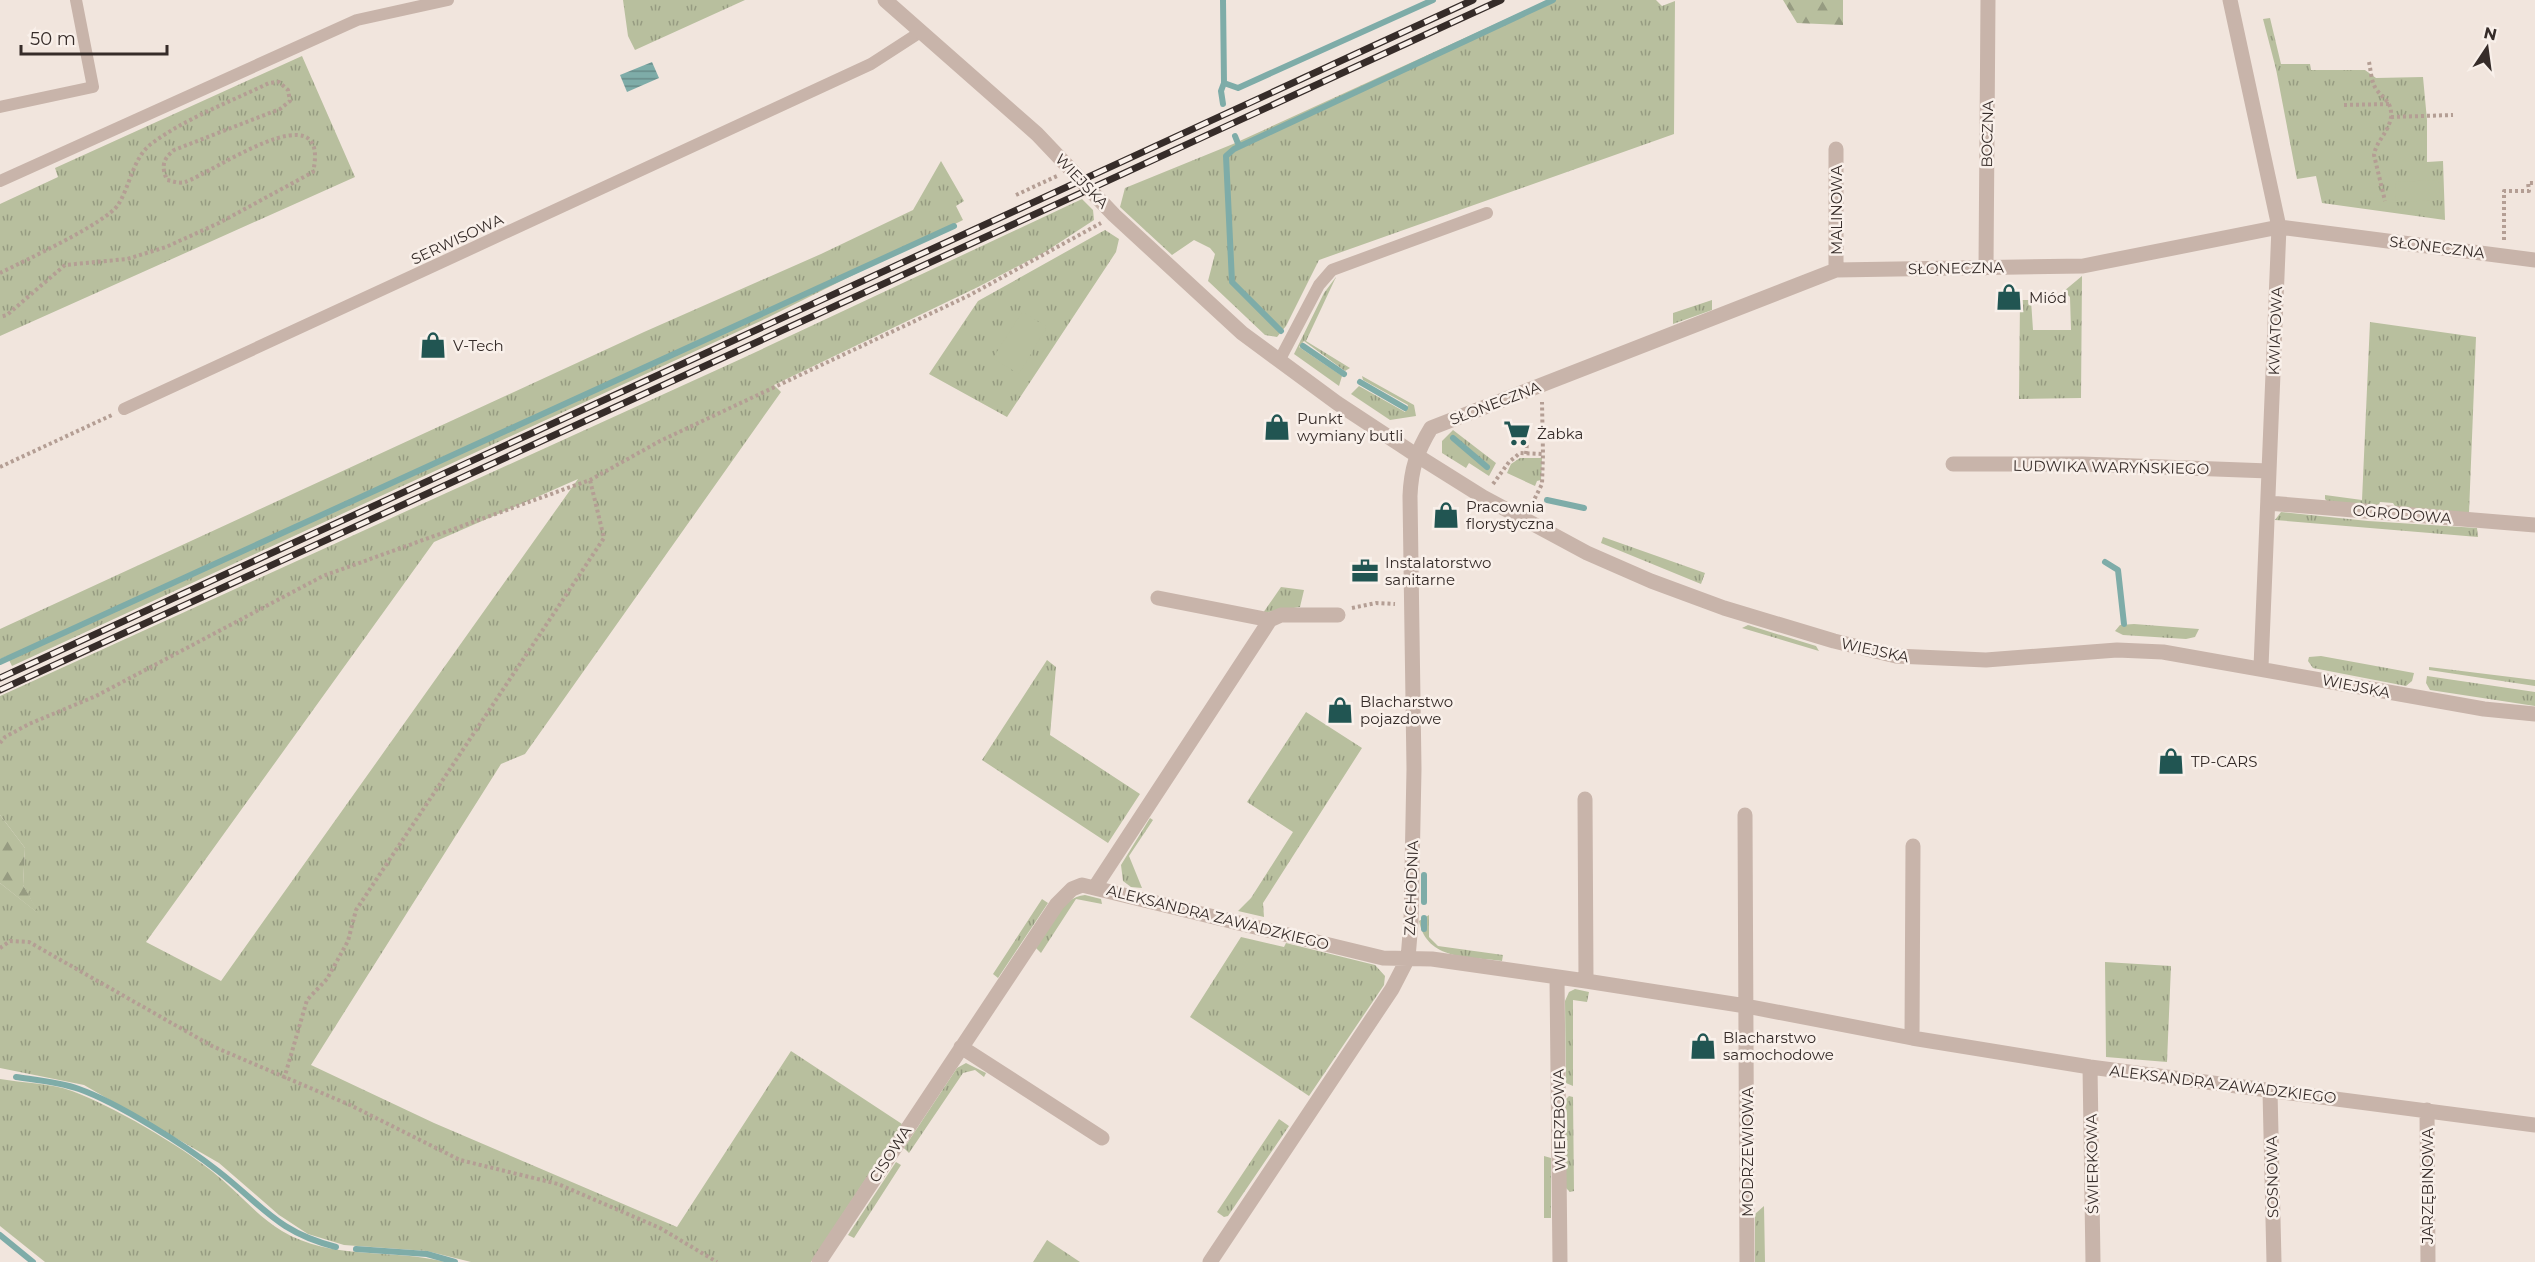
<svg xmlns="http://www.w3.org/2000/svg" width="2535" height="1262" viewBox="0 0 2535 1262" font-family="Montserrat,sans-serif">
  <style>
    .grass { fill: url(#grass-tufts); fill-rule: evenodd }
    .forest { fill: url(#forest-firs) }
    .garden { fill: #b8bf9e }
    .water { fill: url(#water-rules) }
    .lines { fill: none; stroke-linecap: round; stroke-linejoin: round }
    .stream { stroke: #7eaca8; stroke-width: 6 }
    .path { stroke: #b49e94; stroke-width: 4; stroke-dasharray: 3 3; stroke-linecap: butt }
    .service { stroke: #c8b4aa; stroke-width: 12 }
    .minor { stroke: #c8b4aa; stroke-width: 15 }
    .rail-casing { stroke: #362c29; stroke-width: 7 }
    .rail { stroke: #f9f0ea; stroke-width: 4.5; stroke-dasharray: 14; stroke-linecap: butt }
    .labels { text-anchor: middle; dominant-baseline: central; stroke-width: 5; stroke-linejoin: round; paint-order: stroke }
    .street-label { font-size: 15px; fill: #362c29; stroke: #f9f0ea }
    .poi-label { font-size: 15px; fill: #362c29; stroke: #f9f0ea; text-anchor: start }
  </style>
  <defs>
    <pattern id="grass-tufts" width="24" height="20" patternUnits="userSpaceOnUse" patternTransform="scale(1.5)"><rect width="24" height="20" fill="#b8bf9e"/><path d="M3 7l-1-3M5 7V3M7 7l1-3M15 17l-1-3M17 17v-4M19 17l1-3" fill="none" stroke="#969b81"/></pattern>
    <pattern id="forest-firs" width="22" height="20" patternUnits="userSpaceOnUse" patternTransform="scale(1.5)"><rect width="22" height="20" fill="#b8bf9e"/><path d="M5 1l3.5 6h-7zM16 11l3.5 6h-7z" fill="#969b81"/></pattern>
    <pattern id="water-rules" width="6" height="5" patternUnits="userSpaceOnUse" patternTransform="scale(1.5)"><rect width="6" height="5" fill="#7eaca8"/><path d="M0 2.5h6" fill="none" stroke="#688c89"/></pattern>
  </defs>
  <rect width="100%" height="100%" fill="#f1e5dd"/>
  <!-- grass -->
  <path class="grass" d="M623,0H745L635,50L628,36Z
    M1548,0H1656L1662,6L1675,1L1674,134L1319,260L1286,326L1277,337L1265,335L1208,281L1215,254L1210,248L1194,240L1172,255L1120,207L1125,188L1233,144Z
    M2270,18L2281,64H2310L2311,70H2365L2376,78L2423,77L2427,120V162L2443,161L2445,220L2322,203L2316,176L2297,179L2276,69L2263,19Z
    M302,56L355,177L0,336V204L58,177L55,168Z
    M941,161L964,201L956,206L963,220L767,318L12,666L7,656L0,659V629L644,332L821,254L913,210Z
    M1082,199L1093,210L1094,220L1045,252L978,287L774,385L781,392L525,754L501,764L311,1065L434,1123L677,1227L791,1051L902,1124L811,1262H471L427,1251L344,1245L308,1234L279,1215L219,1163L84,1085L0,1068V883L38,913L23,885L25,848L0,815V696L743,358ZM578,479L221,981L146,942L434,542Z
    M1105,230L1119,239L1116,252L1007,417L929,374L978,301Z
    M2082,276L2081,398L2019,399L2020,300H2031L2033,330H2071L2070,297L2064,291Z
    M1336,277L1306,341L1350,368L1345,371L1304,341L1299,347L1342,376L1339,386L1294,354L1324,293Z
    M1712,300V310L1673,324V313Z
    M2370,322L2476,337L2469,513L2396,508L2393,503L2380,502L2378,507L2328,502L2325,499V495L2362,500Z
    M1362,376L1414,405L1416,416L1390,420L1351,394L1359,386L1405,412L1408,405L1363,380Z
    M1453,430L1496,463L1489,476L1469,463L1466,468L1442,453V441Z
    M1520,458H1542L1541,480L1537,481L1535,486L1507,473L1511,464Z
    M2281,512L2368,521L2477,528L2478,537L2275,520Z
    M1603,537L1705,573L1701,584L1601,543Z
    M1281,587L1304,590L1300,607L1263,613Z
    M2134,624L2199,629L2195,637L2186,639L2123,635L2115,631L2120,625Z
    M1748,625L1816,646L1819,651L1742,628Z
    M2321,656L2414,673L2412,681L2406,686L2313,668L2308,661L2309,657Z
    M1047,660L1056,667L1050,735L1140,794L1108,843L982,760Z
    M2429,667L2535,680V686L2429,670Z
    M2427,676L2535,692V706L2430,690L2426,683Z
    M1306,712L1362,748L1263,903L1264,917L1238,911L1251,898L1293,832L1247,802Z
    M1150,818L1153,820L1129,856L1142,888L1131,887L1123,881L1121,865Z
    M1085,895L1101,899L1102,904L1076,899L1041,953L1036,948C1048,930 1061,897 1085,895Z
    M1042,899L1048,903L998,978L993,974Z
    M1429,915V937L1438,946L1503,955L1502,961C1469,956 1427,961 1419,921Z
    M1241,937L1284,947L1286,943L1375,965L1385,976L1384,985L1309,1096L1190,1017Z
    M2105,962L2171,966L2167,1062L2106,1057Z
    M1575,989L1589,992L1587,1002L1573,1000V1086L1566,1083L1565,1001L1569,992Z
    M966,1063L986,1073L984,1077L975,1070L963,1073L909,1153L904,1148L957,1068Z
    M0,1079C23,1083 50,1083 72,1091C111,1105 181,1146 213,1172C237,1191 257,1216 282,1231C332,1261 391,1248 446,1262H45L0,1226Z
    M1569,1096L1573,1097L1574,1191L1570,1192L1566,1188V1099Z
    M1279,1119L1289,1126L1228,1216L1224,1217L1217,1212Z
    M1544,1156L1551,1158V1218H1544Z
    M896,1162L901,1165L854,1238L848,1235Z
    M1764,1206L1765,1262H1755V1214Z
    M1047,1240L1080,1262H1033Z"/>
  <!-- forest -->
  <path class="forest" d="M1783,0H1843V25L1797,23Z
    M0,815L25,848L23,885L40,915L0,883Z"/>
  <!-- garden -->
  <path class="garden" d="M2438,180L2440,200L2396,202L2395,182Z
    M1022,312L1047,327L1019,374L993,358Z"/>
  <!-- water -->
  <path class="water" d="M652,62L659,78L627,92L620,75Z"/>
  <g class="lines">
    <!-- stream -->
    <path class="stream" d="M1224,83L1238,88L1433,0
      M1223,104L1221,91L1224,83L1223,0
      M1235,136L1239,146
      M1281,331L1232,282L1226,156L1234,149L1553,0
      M1303,346L1344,374
      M1360,382L1405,408
      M1453,438L1487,467
      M1547,500L1584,508
      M2105,562L2118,570L2124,624
      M0,662L954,226
      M1424,875V902
      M1424,918V929
      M16,1077C36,1080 59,1082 79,1089C118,1103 185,1145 218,1171C263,1206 277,1232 336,1247
      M0,1235L33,1262
      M356,1249L427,1254L455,1262"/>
    <!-- path -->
    <path class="path" d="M2369,62C2371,71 2371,81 2376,89C2384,100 2392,101 2391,117C2389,132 2376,141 2374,155L2385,201
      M2344,105L2389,104
      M2391,117L2453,115
      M1016,195L1057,176
      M2504,240V191H2529L2528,183H2535
      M0,273C24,261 106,223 118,205C130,186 133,158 151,144C186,118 230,102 269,83L279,82L288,90L290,101L280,109L174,150C163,159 161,166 167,180C173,181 179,184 185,182C211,174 332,87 313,172L219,223L166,247L127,259L65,265L7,315L0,317
      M1526,454L1527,443
      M0,467L112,415
      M1493,484L1509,462L1520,453L1543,454L1542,402
      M1532,504L1542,484L1543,454
      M1352,608L1376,603L1395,604
      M0,743L5,737L29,724L96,696L323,576L590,480L660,441L970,295L1101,223
      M0,948L10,941L29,942L212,1046L350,1105L460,1160L558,1184L660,1228L717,1262
      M284,1079L307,1000L327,979L348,941L356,910L604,538L590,480"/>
    <!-- service -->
    <path class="service" d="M0,107L93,87L76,0
      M0,181L357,20L448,0
      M1279,361L1319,285L1332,270L1487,213
      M124,409L871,64L922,31"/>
    <!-- minor -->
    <path class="minor" d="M885,0L1037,134L1114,215L1242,333L1337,403L1416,455L1483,497L1587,553L1651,581L1724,608L1834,641L1896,656L1986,660L2117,650L2163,652L2484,709L2535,714
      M2230,0L2279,227L2261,667
      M1836,149V270
      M1986,268L1988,0
      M1953,464H2082L2269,471
      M2268,503L2535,525
      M1158,598L1270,620
      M1585,799L1586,981
      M1745,815L1747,1262
      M1095,887L1270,620L1281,615H1338
      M1557,978L1560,1262
      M1912,1038L1913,846
      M961,1047L1102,1138
      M2090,1067L2093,1262
      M2270,1091L2274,1262
      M2427,1110L2428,1262
      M819,1262L1057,904L1072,889L1082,885L1383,958L1432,959L1586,981L1746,1006L1912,1038L2090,1067L2535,1125
      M1210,1262L1392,989L1408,958L1411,922L1414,769L1410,496C1411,469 1417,451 1431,428L1836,270L2083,266L2279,227L2535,260"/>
    <defs>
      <path id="rail" d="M0,678L1473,0
        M0,690L1501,0"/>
    </defs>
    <!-- rail casing -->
    <use href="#rail" class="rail-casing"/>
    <!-- rail -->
    <use href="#rail" class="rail"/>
  </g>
  <!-- icons -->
  <defs>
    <symbol id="shop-bare" viewBox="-9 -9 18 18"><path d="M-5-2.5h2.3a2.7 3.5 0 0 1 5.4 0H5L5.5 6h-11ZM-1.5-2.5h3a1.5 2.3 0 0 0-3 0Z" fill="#215552" stroke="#f9f0ea" stroke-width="2.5" paint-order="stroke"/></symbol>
    <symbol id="supermarket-bare" viewBox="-9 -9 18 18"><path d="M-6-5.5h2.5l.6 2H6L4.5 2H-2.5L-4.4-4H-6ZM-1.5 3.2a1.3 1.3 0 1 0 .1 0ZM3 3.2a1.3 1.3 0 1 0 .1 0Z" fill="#215552" stroke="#f9f0ea" stroke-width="2.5" paint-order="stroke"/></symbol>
    <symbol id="office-bare" viewBox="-9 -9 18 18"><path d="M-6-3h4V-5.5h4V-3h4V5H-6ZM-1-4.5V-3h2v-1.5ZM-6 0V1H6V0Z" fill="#215552" stroke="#f9f0ea" stroke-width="2.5" paint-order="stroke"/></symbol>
  </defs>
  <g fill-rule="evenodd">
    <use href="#shop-bare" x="1990" y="278" width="38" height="38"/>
    <use href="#shop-bare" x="414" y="326" width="38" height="38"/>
    <use href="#shop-bare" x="1258" y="408" width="38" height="38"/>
    <use href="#supermarket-bare" x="1498" y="414" width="38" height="38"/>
    <use href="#shop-bare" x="1427" y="496" width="38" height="38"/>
    <use href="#office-bare" x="1346" y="552" width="38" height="38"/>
    <use href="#shop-bare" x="1321" y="691" width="38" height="38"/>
    <use href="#shop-bare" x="2152" y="742" width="38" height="38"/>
    <use href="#shop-bare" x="1684" y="1027" width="38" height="38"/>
  </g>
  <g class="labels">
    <!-- street labels -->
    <g class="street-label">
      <text transform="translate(1987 134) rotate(-89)">BOCZNA</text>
      <text transform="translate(1082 181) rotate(46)">WIEJSKA</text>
      <text transform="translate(1836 210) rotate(-90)">MALINOWA</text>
      <text transform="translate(457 239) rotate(-25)">SERWISOWA</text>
      <text transform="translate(2437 247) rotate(7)">SŁONECZNA</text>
      <text transform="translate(1956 268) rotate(-1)">SŁONECZNA</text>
      <text transform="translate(2275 331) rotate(-88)">KWIATOWA</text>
      <text transform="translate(1495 403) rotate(-21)">SŁONECZNA</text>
      <text transform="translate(2111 467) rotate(1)">LUDWIKA WARYŃSKIEGO</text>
      <text transform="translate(2402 514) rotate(5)">OGRODOWA</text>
      <text transform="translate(1875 650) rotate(12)">WIEJSKA</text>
      <text transform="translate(2356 686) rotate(11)">WIEJSKA</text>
      <text transform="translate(1411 888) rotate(-88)">ZACHODNIA</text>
      <text transform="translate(1218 917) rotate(14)">ALEKSANDRA ZAWADZKIEGO</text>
      <text transform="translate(2223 1084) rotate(7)">ALEKSANDRA ZAWADZKIEGO</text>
      <text transform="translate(1559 1120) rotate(-91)">WIERZBOWA</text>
      <text transform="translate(1747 1152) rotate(-90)">MODRZEWIOWA</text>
      <text transform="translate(890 1154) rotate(-57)">CISOWA</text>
      <text transform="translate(2092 1164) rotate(-91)">ŚWIERKOWA</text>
      <text transform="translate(2272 1177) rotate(-91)">SOSNOWA</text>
      <text transform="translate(2427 1186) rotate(-90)">JARZĘBINOWA</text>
    </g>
    <!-- poi labels -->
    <g class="poi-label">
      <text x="2029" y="297">Miód</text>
      <text x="453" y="345">V-Tech</text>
      <text x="1297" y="418">Punkt<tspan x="1297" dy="17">wymiany butli</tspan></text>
      <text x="1537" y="433">Żabka</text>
      <text x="1466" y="506">Pracownia<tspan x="1466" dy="17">florystyczna</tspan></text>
      <text x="1385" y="562">Instalatorstwo<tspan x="1385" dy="17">sanitarne</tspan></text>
      <text x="1360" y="701">Blacharstwo<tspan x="1360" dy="17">pojazdowe</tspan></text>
      <text x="2191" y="761">TP-CARS</text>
      <text x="1723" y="1037">Blacharstwo<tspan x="1723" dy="17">samochodowe</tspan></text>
    </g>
  </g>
  <!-- north arrow -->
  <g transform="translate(2487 48) rotate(13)" stroke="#f9f0ea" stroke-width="4.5" paint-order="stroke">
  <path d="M0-4.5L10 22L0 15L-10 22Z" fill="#362c29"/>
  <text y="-9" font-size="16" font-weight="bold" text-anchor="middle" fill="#362c29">N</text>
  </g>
  <!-- scale -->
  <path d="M21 45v9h146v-9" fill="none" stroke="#362c29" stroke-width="3"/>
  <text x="30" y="45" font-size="18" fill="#362c29" stroke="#f9f0ea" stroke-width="4.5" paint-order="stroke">50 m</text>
</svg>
